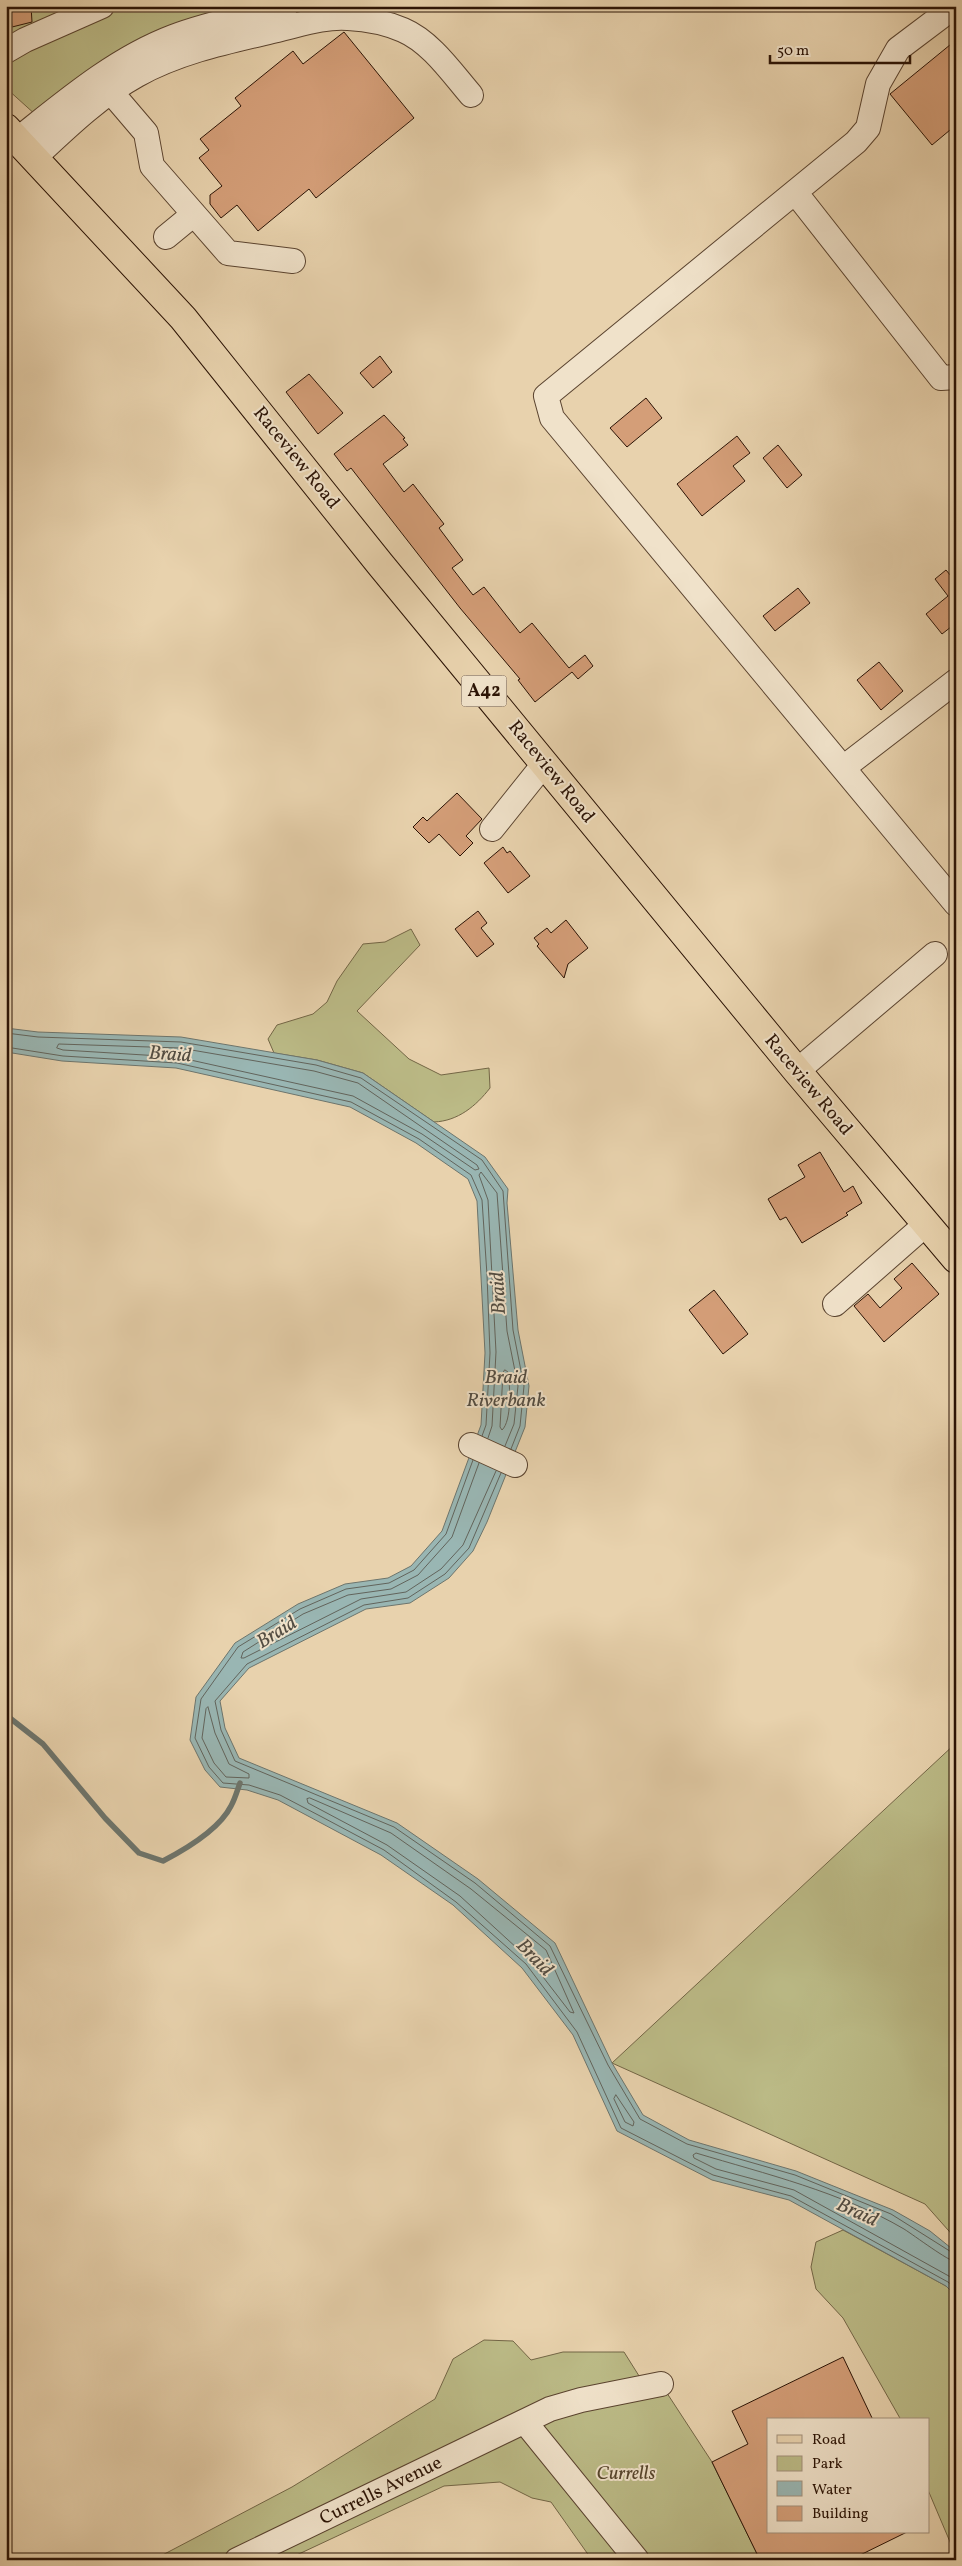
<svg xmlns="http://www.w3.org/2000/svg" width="962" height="2566" viewBox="0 0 962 2566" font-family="Vollkorn,serif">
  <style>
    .green { fill: #bbba86; stroke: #736646 }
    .water { fill: #99b6b3; stroke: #6d756d }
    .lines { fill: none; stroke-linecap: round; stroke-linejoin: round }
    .shore { stroke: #62645c; stroke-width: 1 }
    .stream { stroke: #6d756d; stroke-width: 5.5 }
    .building { fill: #d49e78; stroke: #2b1305 }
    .minor-casing { stroke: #5a432f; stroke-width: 26 }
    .major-casing { stroke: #2b1305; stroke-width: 30 }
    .minor { stroke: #f0e2ca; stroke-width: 24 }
    .major { stroke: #e8d2ad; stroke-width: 28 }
    .labels { text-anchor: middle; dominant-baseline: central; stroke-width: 4; stroke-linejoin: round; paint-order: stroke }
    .shield { fill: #f0e2ca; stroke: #665140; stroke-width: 1 }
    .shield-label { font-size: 18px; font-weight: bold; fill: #2b1305 }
    .street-label { font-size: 19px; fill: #2b1305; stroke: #f0e2ca }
    .park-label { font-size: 19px; font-style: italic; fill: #56452c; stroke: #f0e2ca }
    .water-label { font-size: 20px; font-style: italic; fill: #524c42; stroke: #f0e2ca }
  </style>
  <rect width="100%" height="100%" fill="#e8d2ad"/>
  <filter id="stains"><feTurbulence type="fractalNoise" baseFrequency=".004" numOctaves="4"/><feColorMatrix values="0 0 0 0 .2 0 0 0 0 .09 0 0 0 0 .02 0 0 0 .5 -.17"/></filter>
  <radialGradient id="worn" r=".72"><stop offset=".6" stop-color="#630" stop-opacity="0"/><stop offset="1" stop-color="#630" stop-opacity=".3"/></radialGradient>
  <!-- green -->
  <path class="green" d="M6,6H253L37,116L6,88Z
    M411,929L420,945L357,1011L409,1059L441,1075L489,1068L490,1088C476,1106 458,1121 434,1122L363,1073L317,1060L274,1053L268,1039L277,1025L313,1014L327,1002L337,981L363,944L385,942Z
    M956,1743V2239L925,2204L612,2063Z
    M843,2230L946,2286L956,2296V2556L928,2490V2420H901L843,2318L816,2289L811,2267L816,2242Z
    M484,2340L513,2341L531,2360L563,2352H624L646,2387L661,2384L712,2462L760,2560H592L551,2502L532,2498L500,2482L444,2486L286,2560H153L292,2487L435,2399L453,2359Z"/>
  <!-- water -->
  <path class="water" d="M6,1028L38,1032L181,1037L317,1060L363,1073L485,1157L508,1189L507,1203L518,1330L529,1386L525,1427L487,1522L473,1551L449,1578L410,1603L366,1609L249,1668L220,1701L225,1728L239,1758L397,1823L478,1879L555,1943L612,2063L643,2115L689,2140L796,2171L893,2210L930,2231L956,2252V2296L946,2286L789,2200L712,2180L617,2131L573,2035L522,1968L453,1905L381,1855L278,1800L247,1790L220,1787L205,1770L190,1740L196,1697L235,1643L298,1604L345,1584L388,1578L411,1566L442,1531L481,1425L485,1353L477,1201L468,1179L416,1143L350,1107L176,1068L62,1061L6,1052Z"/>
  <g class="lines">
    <!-- shore -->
    <path class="shore" d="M6,1033L38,1037L181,1042L316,1065L361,1078L482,1160L503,1191L513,1330L524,1386L520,1426L511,1449
      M59,1044L180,1048L314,1071L358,1083L477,1165L479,1169L475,1170L422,1134L353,1096L177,1057L63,1050L57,1048Z
      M6,1047L63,1056L177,1063L351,1102L419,1139L471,1175L482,1200L487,1275L490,1353L486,1425L482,1436
      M505,1370L508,1372C510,1385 512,1421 502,1430L500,1427L503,1373Z
      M488,1438L492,1426L496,1352L488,1200L479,1175L481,1172L497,1193L507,1331L518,1386L514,1424L505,1446
      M473,1460L446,1534L414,1570L389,1583L346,1589L300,1609L238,1647L201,1699L195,1738L209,1767L223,1783L249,1785L280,1795L322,1817L384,1850L456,1902L526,1964L577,2032L621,2128L713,2175L791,2196L948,2282L956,2289
      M479,1463L452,1537L418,1575L391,1589L348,1595L303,1614L243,1652L241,1658H244L361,1599L406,1592L441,1569L463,1545L496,1471
      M501,1473L469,1548L445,1574L408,1598L364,1605L247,1664L215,1701L221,1730L235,1761L394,1827L475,1883L550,1946L608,2065L640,2119L687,2144L795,2175L891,2214L956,2255
      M208,1707L215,1733L229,1764L249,1774V1778L226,1777L214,1763L202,1738L206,1709Z
      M310,1798L391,1833L471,1889L546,1950L574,2013L570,2012L530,1960L460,1896L387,1845L308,1803L307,1799Z
      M616,2095L634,2122L633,2126L625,2122L614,2099Z
      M956,2262C948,2261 915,2236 904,2229C841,2192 766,2174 696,2153L693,2155L694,2158L716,2169L794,2190L956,2280"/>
    <!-- stream -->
    <path class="stream" d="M6,1715L43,1744L105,1818L139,1853L163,1861C186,1849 219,1830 231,1806C235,1799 237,1791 240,1783"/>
  </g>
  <!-- building -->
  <path class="building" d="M10,6H31L32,22L12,27Z
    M344,32L414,118L316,198L309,189L258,231L237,205L221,218L210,204V195L222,186L199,158L209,150L200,139L241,106L235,98L293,51L303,64Z
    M956,40V125L932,145L890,94Z
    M380,356L392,372L373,388L360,373Z
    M309,374L343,413L318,434L286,392Z
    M646,398L662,418L627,447L610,428Z
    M384,415L405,438L403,439L408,445L383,464L404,492L413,484L444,524L439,528L463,560L452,568L473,595L484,587L520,633L532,623L569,668L585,655L593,666L578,679L572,672L535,702L518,680L520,679L460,608L351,468L347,471L334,454Z
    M737,436L750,453L733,466L745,481L702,516L677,484Z
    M778,445L802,475L787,488L763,458Z
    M946,570L956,582V623L942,634L926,614L948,596L935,579Z
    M798,588L810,603L775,631L763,616Z
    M879,662L903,691L881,710L857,680Z
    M457,793L482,819L466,836L473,843L460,856L439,834L429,843L413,827L423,817L427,821Z
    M503,847L507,853L510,851L530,876L508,893L484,863Z
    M478,911L487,923L481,928L494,944L477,957L455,929Z
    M566,920L588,948L568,964L564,978L537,946L539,944L534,938L547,928L551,933Z
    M820,1152L844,1192L853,1186L862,1203L846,1213L848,1215L802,1243L786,1217L780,1220L768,1199L805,1177L798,1165Z
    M912,1263L939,1294L884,1342L854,1306L868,1294L880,1308L902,1288L894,1279Z
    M714,1290L748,1334L723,1354L689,1310Z
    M843,2357L873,2420H768V2532H907L850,2560H760L712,2462L748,2444L732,2411Z"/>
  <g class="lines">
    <defs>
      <path id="minor" d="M955,6L898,49L878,84L868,128L856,142L546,396L552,418L956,904
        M6,51L25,40L102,6
        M111,92L146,133L152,166L228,253L293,261
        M17,140C65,102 115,59 173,37C209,23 249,16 286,6
        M34,158C66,128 99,96 137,75C180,51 230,41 277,30C299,25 325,16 348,18C366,19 387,23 403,30C431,42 452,73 471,95
        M795,192L941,378L956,377
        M166,237L194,214
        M843,768L956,681
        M492,829L544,764
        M797,1071L935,954
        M835,1304L925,1225
        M471,1445L515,1465
        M525,2422L637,2560
        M237,2560L550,2409L581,2400L661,2384"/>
      <path id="major" d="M6,128L183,318L380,564L797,1071L956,1259"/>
    </defs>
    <!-- minor casing -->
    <use href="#minor" class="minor-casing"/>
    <!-- major casing -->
    <use href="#major" class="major-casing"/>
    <!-- minor -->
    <use href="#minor" class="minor"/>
    <!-- major -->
    <use href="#major" class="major"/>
  </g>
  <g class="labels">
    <!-- shield labels -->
    <rect class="shield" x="461.5" y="675.5" width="45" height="31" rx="4"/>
    <g class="shield-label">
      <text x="484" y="691">A42</text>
    </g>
    <!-- street labels -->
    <g class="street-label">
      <text transform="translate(296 458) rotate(51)">Raceview Road</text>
      <text transform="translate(551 772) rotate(51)">Raceview Road</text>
      <text transform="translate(808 1085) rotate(50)">Raceview Road</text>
      <text transform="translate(381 2491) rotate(-26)">Currells Avenue</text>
    </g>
    <!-- park labels -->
    <g class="park-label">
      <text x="626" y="2474">Currells</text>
    </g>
    <!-- water labels -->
    <g class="water-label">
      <text transform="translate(170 1055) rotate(4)">Braid</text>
      <text transform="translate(499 1293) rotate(-93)">Braid</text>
      <text x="506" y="1378">Braid<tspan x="506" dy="23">Riverbank</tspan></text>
      <text transform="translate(277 1633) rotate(-32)">Braid</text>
      <text transform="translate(534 1958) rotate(46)">Braid</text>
      <text transform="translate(857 2213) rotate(24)">Braid</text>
    </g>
  </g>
  <!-- margin -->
  <rect width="962" height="2566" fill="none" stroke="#e8d2ad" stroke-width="25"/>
  <rect x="8" y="8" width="947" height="2551" fill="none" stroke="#2b1305" stroke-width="2.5"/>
  <rect x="12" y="12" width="937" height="2541" fill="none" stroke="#2b1305"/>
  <!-- legend -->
  <rect x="767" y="2418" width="162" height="115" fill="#f0e2ca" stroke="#a18f7b"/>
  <rect x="777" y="2435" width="25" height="8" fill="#e8d2ad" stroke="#a18f7b"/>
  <text x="812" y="2444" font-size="15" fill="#2b1305">Road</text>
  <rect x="777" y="2456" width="25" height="15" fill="#bbba86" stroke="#a18f7b"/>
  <text x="812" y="2468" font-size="15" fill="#2b1305">Park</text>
  <rect x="777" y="2481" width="25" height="15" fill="#99b6b3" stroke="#a18f7b"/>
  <text x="812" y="2494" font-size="15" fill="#2b1305">Water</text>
  <rect x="777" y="2506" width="25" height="15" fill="#d49e78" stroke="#a18f7b"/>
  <text x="812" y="2518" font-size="15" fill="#2b1305">Building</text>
  <!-- scale -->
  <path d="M770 55v8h140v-8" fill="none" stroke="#2b1305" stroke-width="2.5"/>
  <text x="777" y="55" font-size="15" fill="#2b1305" stroke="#f0e2ca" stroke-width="4" paint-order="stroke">50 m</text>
  <rect width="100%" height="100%" filter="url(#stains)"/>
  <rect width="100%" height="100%" fill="url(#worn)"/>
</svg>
